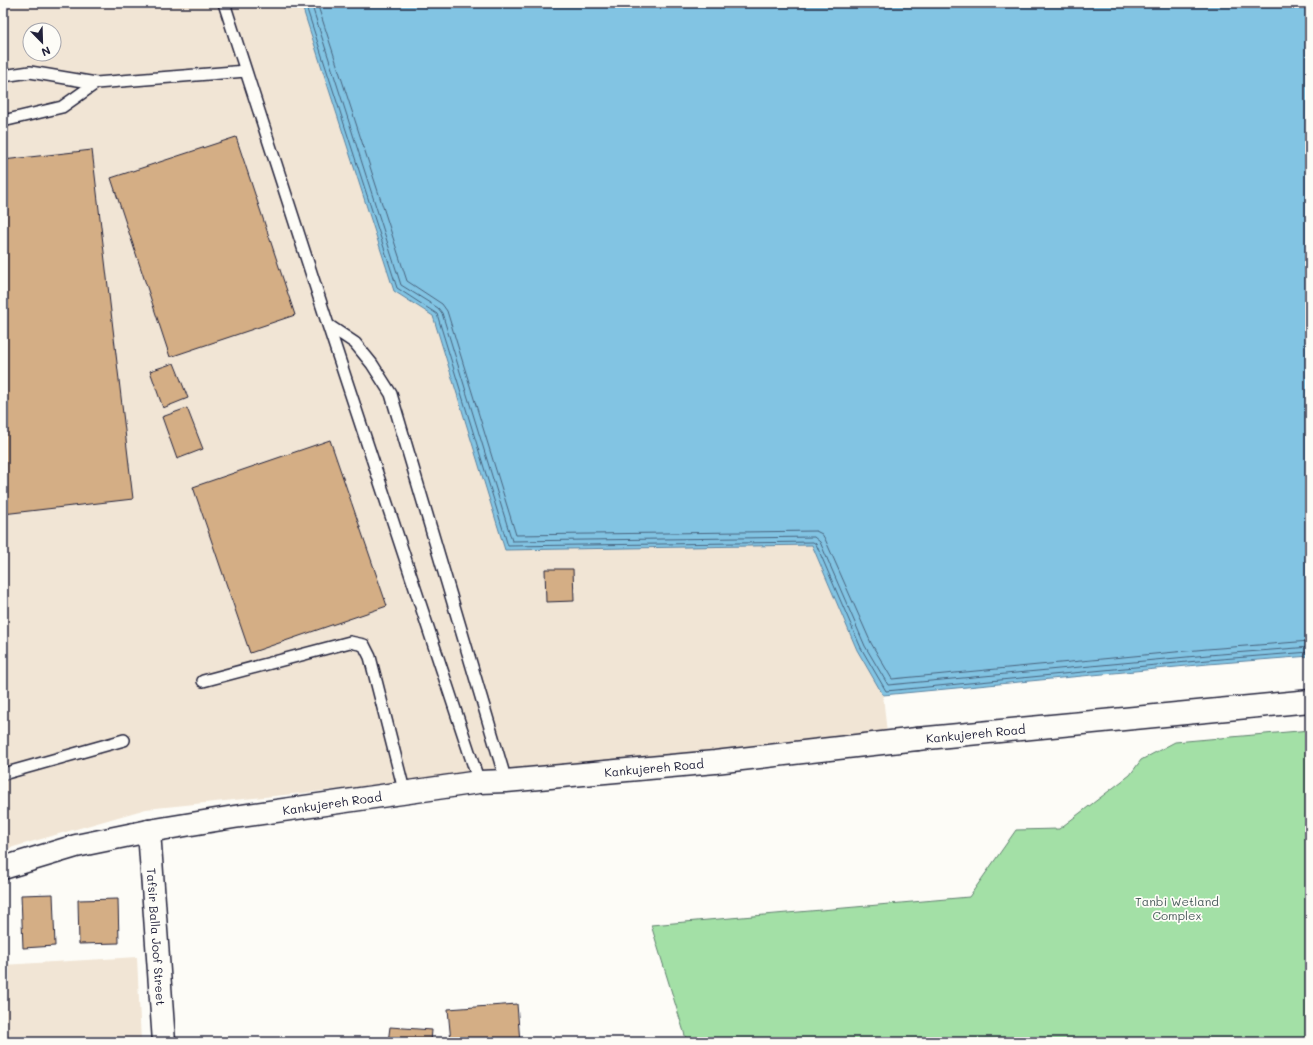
<svg xmlns="http://www.w3.org/2000/svg" width="1313" height="1045" viewBox="0 0 1313 1045" font-family="Mali,sans-serif">
  <style>
    .built { fill: #f1e5d5; fill-rule: evenodd }
    .green { fill: #a3e0a6; stroke: #628170 }
    .water { fill: #82c4e3; stroke: #5c83a0 }
    .lines { fill: none; stroke-linecap: round; stroke-linejoin: round }
    .shore { stroke: #48637e; stroke-width: 1 }
    .building { fill: #d4ae85; stroke: #22223b }
    .lane-casing { stroke: #22223b; stroke-width: 14 }
    .street-casing { stroke: #22223b; stroke-width: 25 }
    .secondary-casing { stroke: #22223b; stroke-width: 25 }
    .lane { stroke: #fdfcf7; stroke-width: 11 }
    .street { stroke: #fdfcf7; stroke-width: 22 }
    .secondary { stroke: #fdfcf7; stroke-width: 22 }
    .labels { text-anchor: middle; dominant-baseline: central; stroke-width: 3.5; stroke-linejoin: round; paint-order: stroke }
    .street-label { font-size: 12px; fill: #22223b; stroke: #fdfcf7 }
    .park-label { font-size: 12px; fill: #495b5b; stroke: #fdfcf7 }
  </style>
  <rect width="100%" height="100%" fill="#fdfcf7"/>
  <filter id="ink" filterUnits="userSpaceOnUse"><feTurbulence type="fractalNoise" baseFrequency=".025" numOctaves="2"/><feDisplacementMap in="SourceGraphic" scale="8" xChannelSelector="R" yChannelSelector="G"/><feConvolveMatrix kernelMatrix="1 2 1 2 8 2 1 2 1" color-interpolation-filters="sRGB"/></filter>
  <g filter="url(#ink)">
    <!-- built -->
    <path class="built" d="M3,3H301L394,291L433,316L505,550L812,545L857,650L883,695L887,734L146,809L3,850ZM30,30H54V54H30Z
      M137,957L141,1042H3V965Z"/>
    <!-- green -->
    <path class="green" d="M1310,730V1042H687L651,925L969,897L1016,830L1059,829L1130,775L1141,760L1175,742Z"/>
    <!-- water -->
    <path class="water" d="M301,3H1310V656L1208,664L883,695L857,650L812,545L505,550L433,316L394,291Z"/>
    <g class="lines">
      <!-- shore -->
      <path class="shore" d="M305,3L397,288L437,314L508,546L813,542L816,544L861,648L886,691L1208,660L1310,652
        M311,3L401,285L438,308L442,313L512,541L814,537L820,542L865,646L888,685L1208,655L1310,647
        M317,3L407,281L442,304L447,311L516,535L816,531L822,534L825,539L871,643L892,679L1207,649L1310,641"/>
    </g>
    <!-- building -->
    <path class="building" d="M236,137L295,315L170,357L111,178Z
      M92,150L133,499L3,514V160Z
      M174,363L188,398L163,408L150,371Z
      M187,408L203,449L177,459L162,417Z
      M330,440L387,606L250,653L193,487Z
      M545,569H573L574,601L546,602Z
      M53,894L55,946L23,948L21,895Z
      M118,899L119,943L79,944L78,900Z
      M517,1004L520,1042H451L448,1009Z
      M390,1027L432,1030L431,1042H388Z"/>
    <g class="lines">
      <defs>
        <path id="lane" d="M224,3L328,325L479,782
          M3,76L30,72L96,83L246,71
          M3,121L62,107L96,83
          M328,325L355,343L372,364L391,394L506,781
          M203,681L350,642L364,645L370,657L405,794
          M3,774L124,740"/>
        <g id="street">
          <path id="s1" d="M149,831L164,1042"/>
          <path id="s2" d="M3,868L76,846L149,831L234,817L479,782L506,781L715,762L917,739"/>
        </g>
        <g id="secondary">
          <path id="s3" d="M917,739L1310,701"/>
        </g>
      </defs>
      <!-- lane casing -->
      <use href="#lane" class="lane-casing"/>
      <!-- street casing -->
      <use href="#street" class="street-casing"/>
      <!-- secondary casing -->
      <use href="#secondary" class="secondary-casing"/>
      <!-- lane -->
      <use href="#lane" class="lane"/>
      <!-- street -->
      <use href="#street" class="street"/>
      <!-- secondary -->
      <use href="#secondary" class="secondary"/>
    </g>
  </g>
  <g class="labels">
    <!-- street labels -->
    <g class="street-label">
      <text stroke="none"><textPath href="#s3" startOffset="59">Kankujereh Road</textPath></text>
      <text stroke="none"><textPath href="#s2" startOffset="660">Kankujereh Road</textPath></text>
      <text stroke="none"><textPath href="#s2" startOffset="336">Kankujereh Road</textPath></text>
      <text stroke="none"><textPath href="#s1" startOffset="106">Tafsir Balla Joof Street</textPath></text>
    </g>
    <!-- park labels -->
    <g class="park-label">
      <text x="1177" y="901">Tanbi Wetland<tspan x="1177" dy="14">Complex</tspan></text>
    </g>
  </g>
  <!-- margin -->
  <rect width="1313" height="1045" fill="none" stroke="#fdfcf7" stroke-width="16"/>
  <rect x="8" y="8" width="1297" height="1029" fill="none" stroke="#22223b" stroke-width="1.5" filter="url(#ink)"/>
  <!-- north arrow -->
  <g transform="translate(42 42) rotate(157)"><circle r="19" fill="#fdfcf7" stroke="#a5a5ac"/>
  <path d="M0-3L7 15L0 10L-7 15Z" fill="#22223b"/>
  <text y="-6" font-size="11" font-weight="bold" text-anchor="middle" fill="#22223b">N</text>
  </g>
</svg>
